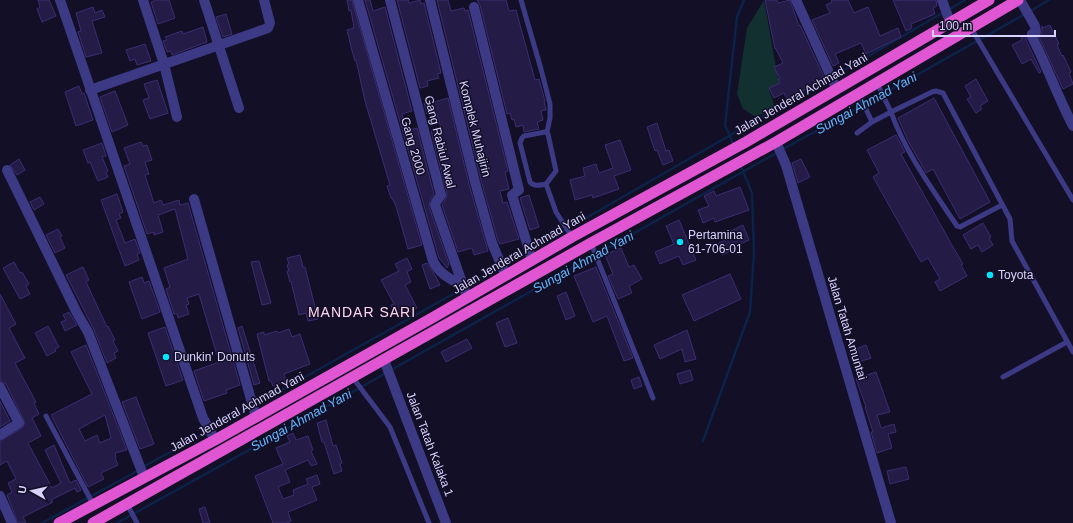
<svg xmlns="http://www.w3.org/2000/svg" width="1073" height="523" viewBox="0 0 1073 523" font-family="Helvetica,sans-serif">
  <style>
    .green { fill: #12302f }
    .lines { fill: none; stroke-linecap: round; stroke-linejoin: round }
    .stream { stroke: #0c2248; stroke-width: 2.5 }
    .building { fill: #241b47; stroke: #3b2d73; fill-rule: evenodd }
    .service { stroke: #3d3a85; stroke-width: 5 }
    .minor { stroke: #3d3a85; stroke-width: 10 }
    .trunk { stroke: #e055d1; stroke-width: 11 }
    .poi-dot { fill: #00e5ff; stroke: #130f26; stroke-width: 1.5 }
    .labels { text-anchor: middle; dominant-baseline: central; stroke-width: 3; stroke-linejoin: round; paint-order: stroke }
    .street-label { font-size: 12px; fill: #d9d4ff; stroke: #130f26 }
    .poi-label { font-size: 12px; fill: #d9d4ff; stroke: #130f26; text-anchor: start }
    .water-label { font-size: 13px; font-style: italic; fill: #62b6ff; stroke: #130f26 }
    .quarter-label { font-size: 14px; letter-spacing: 1px; fill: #ffd6f0; stroke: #130f26 }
  </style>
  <rect width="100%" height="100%" fill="#130f26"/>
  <!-- green -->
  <path class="green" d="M764,0L779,84L769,90L775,107L756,117L743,109L737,94L747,28Z"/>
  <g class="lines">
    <!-- stream -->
    <path class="stream" d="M948,10L965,0
      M1029,12L1049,0
      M834,76L944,12
      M734,146L725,125L737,17L744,0
      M783,149L851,112L1025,14
      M532,249L830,78
      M504,265L526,253
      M466,286L500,267
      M391,370L778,152
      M255,405L462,289
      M211,429L251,407
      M703,441L750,312L754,253L752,193L740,164
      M143,467L207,432
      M42,523L139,470
      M117,523L294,425L386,373"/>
  </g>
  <!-- building -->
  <path class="building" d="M38,0H49L56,16L42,22L37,9L40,7Z
    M156,0H169L175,18L158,24L151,2Z
    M347,0H352L422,245L408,249L396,206L392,198H391L387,186L390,185L365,101L356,60L355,61L351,47L347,30L354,28L351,10L349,11Z
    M365,0H370L373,11L385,7L412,111L402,114L406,131L417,128L434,194L430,200L429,207L449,264L447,268L439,258Z
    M397,0H408L409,3L420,0L421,4L424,3L441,73L437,74L439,78L427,81L428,86L420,88Z
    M437,0H448L451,11L464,8L465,11L468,10L508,171L505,172L509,189L500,191L503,203L507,202L519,239L500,244L498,241L481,180Z
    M477,0H506L509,11L516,10L535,80L539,79L545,101H544L546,110L541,111L543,120L537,122L539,129L524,132L523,125L516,127L514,119L512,120L510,113L507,114L480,5Z
    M765,0H777L778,3L790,0L799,26L800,25L824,77L816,81L818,83L787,99L784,93L774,98L769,88L780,83L778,79H780L774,67L783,63L776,49H775Z
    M831,0H848L854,13L868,7L880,36L898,28L901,37L866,54L861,43L835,54L839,63L833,66L812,20L830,13L826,5L832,2Z
    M893,0H936L937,6L933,8L935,14L911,24L912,28L906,31Z
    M93,7L95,13L102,10L105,17L92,21L102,53L86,57L78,32L81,31L76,13Z
    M226,14L232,34L223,37L216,17Z
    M1050,25L1059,44L1057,45L1062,56L1063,55L1071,72L1069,73L1073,84L1063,89L1039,37L1042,34V26V28Z
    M203,27L207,42L172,55L171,51L167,52L163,41L167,40L165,37L182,31L183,34Z
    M1026,35V40L1041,72L1039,73L1031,59L1022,64L1012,45L1022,40L1021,38Z
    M145,44L151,61L137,65L135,59L130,61L126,50Z
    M976,79L988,101L980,106L982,109L976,113L967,99L971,97L965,86Z
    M157,80L168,113L150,119L143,100L149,98L144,84Z
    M79,86L82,94L84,93L93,120L76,126L65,92Z
    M115,91L128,125L112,132L100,97Z
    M448,98L469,184L488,251L474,255L472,248L458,252L442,205L446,198L447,194L431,131L441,128L436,111L427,114L424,103L433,100L434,102Z
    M934,98L990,202L960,219L933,169L926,173L924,169L908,141L898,118Z
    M657,123L666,151L669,150L673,161L663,165L657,150L655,151L647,127Z
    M896,135L905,152L901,154L953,247L963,264L961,265L967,276L940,291L935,282L940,279L928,258L921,262L873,177L879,173L867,150Z
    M620,140L631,170L614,176L619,189L593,198L592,195L575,200L570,180L585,176L583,168L596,164L599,173L613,168L605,145Z
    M141,142L143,146L147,145L152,160L145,162L149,174L145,175L154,203L161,200L163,205L179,200L180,205L188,203L240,385L226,390L227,393L204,401L194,371L219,362L199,294L187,298L189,304L186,305L189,314L178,318L177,314H174L166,289L170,287L164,268L188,259L175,209L158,215L163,232L154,235V232L147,234L124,166L130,164L124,148Z
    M102,143L106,156L102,157L108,171L106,172L108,177L98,181L90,162L88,163L83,150Z
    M19,159L25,170L17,175L10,165Z
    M801,159L810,177L798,183L792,163Z
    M740,187L749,210L715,222L714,218L703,223L698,210L709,206L704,196L714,191L716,196Z
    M117,194L123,212L119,214L121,218L116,220L125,243L135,239L140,253L137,254L139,260L125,266L101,200Z
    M529,195L539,227L530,230L520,198Z
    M40,197L44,204L34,210L30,202Z
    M679,220L696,260L683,265L679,256L660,264L655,252L674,244L666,226Z
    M983,223L991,237L989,238L993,245L982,252L978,245L971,249L963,235Z
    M743,225L749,240L736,246L737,248L722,255L717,244L733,236L731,231Z
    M58,229L62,236L60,237L65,248L55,253L46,235Z
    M621,248L629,267L634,265L642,279L629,286L632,293L618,299L608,276L613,274L605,255Z
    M300,255L303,267H305L318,319L308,321L306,313L299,315L291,281L290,282L287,271H289L287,265L289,264L287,258Z
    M407,258L412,269L407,272L411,282L405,285L417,308L408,313L406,309L396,315L391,305L394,304L381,280L399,271L395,264Z
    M259,261L271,303L262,305L251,262Z
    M14,262L20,273L22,272L29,284L26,286L30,294L20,299L3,268Z
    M427,263L436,277L440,285L430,289L422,265Z
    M83,267L89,280L86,282L107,327L108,326L115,340L113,341L118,351L114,353L116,358L107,363L94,330L66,275Z
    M596,267L633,358L624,361L607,316L593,322L574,276Z
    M730,274L741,299L694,321L682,295Z
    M142,277L144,283L149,281L160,312L142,319L129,282Z
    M566,292L575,316L566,320L557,296Z
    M0,294L16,324L9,328L25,358L15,363L36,402L34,403L39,414L32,418L41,436L28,443L52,488L61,483L45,450L54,445L70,483L76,480L81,490L77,492L75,488L51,500L53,502L23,517L26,523H18L7,495L12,492L8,483L16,479L7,461L0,465V441L22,428L25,423L6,384L0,381Z
    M69,312L77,325L65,331L61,322L66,320L63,315Z
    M508,318L517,343L505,347L496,323Z
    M48,326L59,347L55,349L56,351L47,356L35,333Z
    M242,326L260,383L254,385L238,328Z
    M165,327L183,380L166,386L148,333Z
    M289,329L292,337L300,334L310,364L284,374L286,381L273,386L271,381H269L257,334L264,332V335L277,331L278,333Z
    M687,330L696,359L685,362L682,349L660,359L654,345Z
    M467,339L472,348L446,362L441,352Z
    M86,345L127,450L115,453L116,457H115L118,465L101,473L104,479L88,487L51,415L92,394L71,352ZM105,415L111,438L100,443L97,435L85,441L79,429Z
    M866,345L871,358L853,364L849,352Z
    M690,370L693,380L680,384L677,374Z
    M876,372L890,412L877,415L881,428L894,424L896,432L888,434L892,448L877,453L871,432H873L865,407H866L856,379Z
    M639,377L642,386L634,389L631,380Z
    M136,397L154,444L140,449L122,402Z
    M0,401L10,421L0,427Z
    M326,420L333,446L336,445L342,463L340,464L342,471L334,474L324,442H322L317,423Z
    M293,433L296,440L308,436L313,450L311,451L317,464L311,466L308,460L285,470L290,482L278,487L283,499L294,495L293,490L308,484L306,479L317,475L320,484L312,487L317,500L288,512L291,521L287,523H273L255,476L283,464L276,448L290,442L287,436Z
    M906,467L909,479L890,484L887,471Z
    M205,507L210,523H203L199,509Z"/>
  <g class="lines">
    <!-- service -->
    <path class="service" d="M521,0L541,69L550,104V118L547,132
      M971,28L1073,200
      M877,83L891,112L932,92L936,91L943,93L1010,219L1012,241L1073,352
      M859,94L872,122
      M857,133L872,122L891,112C906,154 933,190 957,226L960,227L1002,205
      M546,184C540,185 534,187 530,182L520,143L522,138L524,136L545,132L548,134L556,171L546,184L556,212L572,237
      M591,243L653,398
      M1003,377L1067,342
      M353,378L390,427L429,523
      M46,416L93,504
      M127,504L137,523"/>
    <!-- minor -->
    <path class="minor" d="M60,0L203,418L215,440
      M143,0L164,64L177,117
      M204,0L239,108
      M358,0L433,261C439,274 451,279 462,286
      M390,0L441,195L436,202L435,205L467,297
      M430,0L475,182L492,243L505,274
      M796,0L836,88
      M942,0L950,22
      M1020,0L1035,26L1036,32L1032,34V37C1047,66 1058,97 1073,126
      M474,7L519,190L512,195L532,260
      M90,90L268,28L270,23L264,0
      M776,142L786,165L891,523
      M7,170L77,313L88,332L144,477
      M194,199L256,417
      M384,360L446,523
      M0,387L19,423L0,435
      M0,496L12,523"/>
    <!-- trunk -->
    <path class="trunk" d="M59,523L215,440L432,318L572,237L746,142L989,0
      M93,523L591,243L776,142L1018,0"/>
  </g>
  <!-- markers -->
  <g class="poi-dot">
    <circle cx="680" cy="242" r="4"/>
    <circle cx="990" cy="275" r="4"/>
    <circle cx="166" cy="357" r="4"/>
  </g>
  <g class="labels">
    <!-- street labels -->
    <g class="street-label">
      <text transform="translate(801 94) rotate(-30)">Jalan Jenderal Achmad Yani</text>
      <text transform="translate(475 129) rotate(76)">Komplek Muhajirin</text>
      <text transform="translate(440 142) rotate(76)">Gang Rabiul Awal</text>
      <text transform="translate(413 146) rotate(74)">Gang 2000</text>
      <text transform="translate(519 253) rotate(-30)">Jalan Jenderal Achmad Yani</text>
      <text transform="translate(847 328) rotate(73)">Jalan Tatah Amuntai</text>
      <text transform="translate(237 412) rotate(-29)">Jalan Jenderal Achmad Yani</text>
      <text transform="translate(430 444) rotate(69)">Jalan Tatah Kalaka 1</text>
    </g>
    <!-- poi labels -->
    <g class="poi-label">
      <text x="688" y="235">Pertamina<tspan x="688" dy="14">61-706-01</tspan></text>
      <text x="998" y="275">Toyota</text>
      <text x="174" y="357">Dunkin' Donuts</text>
    </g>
    <!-- water labels -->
    <g class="water-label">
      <text transform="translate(866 103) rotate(-29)">Sungai Ahmad Yani</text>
      <text transform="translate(583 262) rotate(-29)">Sungai Ahmad Yani</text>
      <text transform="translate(301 420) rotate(-29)">Sungai Ahmad Yani</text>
    </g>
    <!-- quarter labels -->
    <g class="quarter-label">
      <text x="362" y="312">MANDAR SARI</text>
    </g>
  </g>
  <!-- north arrow -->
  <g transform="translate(32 491) rotate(278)" stroke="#130f26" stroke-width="3" paint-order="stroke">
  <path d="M0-3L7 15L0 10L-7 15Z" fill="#d9d4ff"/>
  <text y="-6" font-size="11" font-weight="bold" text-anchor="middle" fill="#d9d4ff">U</text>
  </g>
  <!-- scale -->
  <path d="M933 30v6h122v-6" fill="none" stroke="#d9d4ff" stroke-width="2"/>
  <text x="939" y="30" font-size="12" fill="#d9d4ff" stroke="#130f26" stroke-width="3" paint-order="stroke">100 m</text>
</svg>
